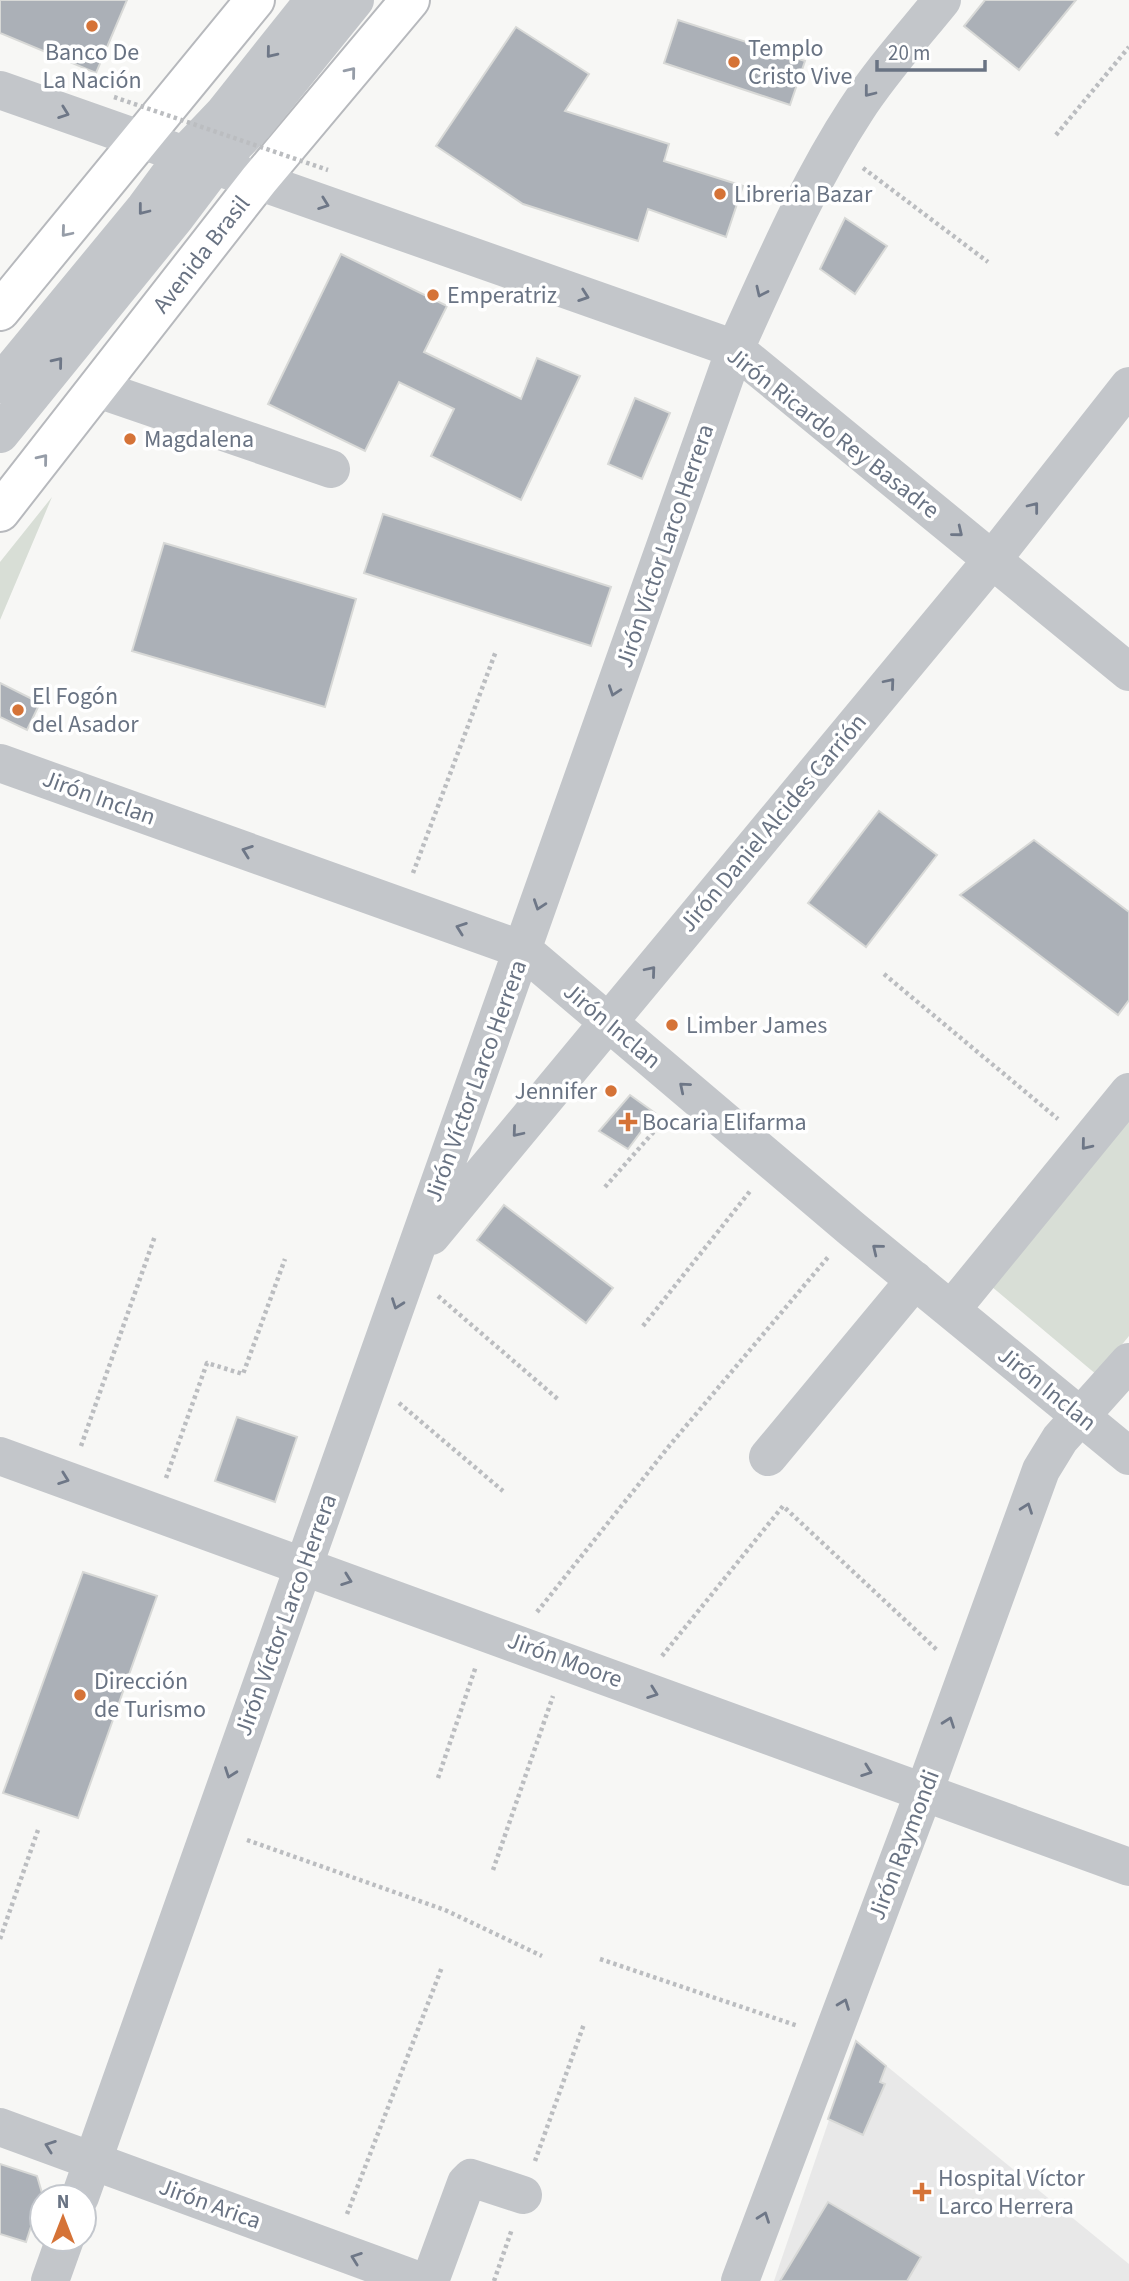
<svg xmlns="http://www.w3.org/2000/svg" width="1129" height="2281" viewBox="0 0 1129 2281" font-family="'Source Sans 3',sans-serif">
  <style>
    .built { fill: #e8e8e8 }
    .green { fill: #d8ded6 }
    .building { fill: #abb0b7; stroke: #d8d9d7; stroke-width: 2 }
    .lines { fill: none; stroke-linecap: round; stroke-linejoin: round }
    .major-casing { stroke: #b7b9bd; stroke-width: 42 }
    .path { stroke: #bbbdc0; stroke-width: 4.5; stroke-dasharray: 3.5 3.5; stroke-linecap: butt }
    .minor { stroke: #c3c6ca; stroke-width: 38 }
    .major { stroke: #fff; stroke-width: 38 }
    .path-bridge { stroke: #bbbdc0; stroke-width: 4.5; stroke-dasharray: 3.5 3.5; stroke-linecap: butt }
    .oneway { stroke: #6e7787 }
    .oneway2 { stroke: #969da8 }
    .poi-dot { fill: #d57337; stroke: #fff; stroke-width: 2.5 }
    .labels { text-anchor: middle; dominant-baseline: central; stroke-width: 7; stroke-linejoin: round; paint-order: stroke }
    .poi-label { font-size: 24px; fill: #697383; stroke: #fff; text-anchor: start }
    .street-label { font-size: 24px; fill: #697383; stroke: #fff }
  </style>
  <rect width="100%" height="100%" fill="#f7f7f5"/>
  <!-- built -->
  <path class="built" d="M856,2041L1129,2264V2281H774Z"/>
  <!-- green -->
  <path class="green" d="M52,497L0,620V562Z
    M1129,1117V1336L1097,1375L991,1286Z"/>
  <!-- building -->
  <path class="building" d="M0,0H127L96,73L0,33Z
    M985,0H1076L1019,70L964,26Z
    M678,20L805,61L790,105L664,63Z
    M516,27L589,74L565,111L669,144L664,161L743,186L726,237L648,209L638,241L523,204L436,146Z
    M845,218L887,246L855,294L820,269Z
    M341,254L447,306L424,352L521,399L537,358L580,376L521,500L431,456L454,409L399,382L365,451L268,404Z
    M635,398L670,413L642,479L608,464Z
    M383,514L611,587L591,646L364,573Z
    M164,543L356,599L325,707L132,651Z
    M0,683L40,703L27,730L0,717Z
    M879,811L937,855L866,947L808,903Z
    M1034,840L1129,912V1000L1118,1015L960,895Z
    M630,1095L655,1113L628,1149L599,1131Z
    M504,1205L613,1288L586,1323L477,1240Z
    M237,1417L297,1437L275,1502L215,1481Z
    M83,1572L157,1596L78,1818L3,1793Z
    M856,2041L886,2066L880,2082L885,2084L863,2135L828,2119Z
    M0,2164L37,2176L42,2193L26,2242L0,2234Z
    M828,2202L921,2257L907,2281H780Z"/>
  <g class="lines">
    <defs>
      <g id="major">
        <path d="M0,311L255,0"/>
        <path id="s1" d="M0,512L259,180L410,0"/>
      </g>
    </defs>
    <!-- major casing -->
    <use href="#major" class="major-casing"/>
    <!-- path -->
    <path class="path" d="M1056,135L1129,47
      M863,168L988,262
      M413,873L496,651
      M884,974L1058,1119
      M605,1187L665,1119
      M438,1296L560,1401
      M643,1326L751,1190
      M399,1403L503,1491
      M81,1446L155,1236
      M166,1478L207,1363L243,1374L285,1259
      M537,1612L670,1445L829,1256
      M662,1656L783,1506L937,1650
      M438,1778L476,1666
      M247,1840L445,1910L542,1956
      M493,1870L553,1696
      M0,1939L38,1830
      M600,1959L798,2026
      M535,2161L584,2024
      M347,2214L442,1967
      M494,2281L512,2229"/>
    <!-- minor -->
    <path class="minor" d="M0,90L735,349L1129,672
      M0,384L145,208L184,155L224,113L314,0
      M98,389L331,469
      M0,434L175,218L215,165L254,125L355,0
      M0,763L523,950L852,1229L1129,1456
      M431,1236L992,560L1129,386
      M951,1310L1129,1092
      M0,1456L1129,1867
      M768,1457L915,1280
      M0,2127L420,2281
      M80,2197L735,349C772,268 807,185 856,110C881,71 913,36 942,0
      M50,2281L65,2239
      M430,2281L466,2183L471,2178L523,2195
      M740,2281L924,1792L1041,1470L1060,1439L1129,1362"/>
    <!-- major -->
    <use href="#major" class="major"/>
    <!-- path-bridge -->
    <path class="path-bridge" d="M114,97L328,170"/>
  </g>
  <!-- one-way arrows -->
  <defs><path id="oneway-chevron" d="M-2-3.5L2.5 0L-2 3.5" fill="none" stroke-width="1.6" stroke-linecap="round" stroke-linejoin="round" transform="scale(1.75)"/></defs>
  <g class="oneway">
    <use href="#oneway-chevron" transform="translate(271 53) rotate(129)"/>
    <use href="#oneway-chevron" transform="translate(869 92) rotate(128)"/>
    <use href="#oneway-chevron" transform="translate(64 113) rotate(20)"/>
    <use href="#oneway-chevron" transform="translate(324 204) rotate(20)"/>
    <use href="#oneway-chevron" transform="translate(143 210) rotate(128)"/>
    <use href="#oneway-chevron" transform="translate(761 292) rotate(115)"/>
    <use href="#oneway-chevron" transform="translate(584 296) rotate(19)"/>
    <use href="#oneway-chevron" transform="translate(58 362) rotate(-51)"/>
    <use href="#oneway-chevron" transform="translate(1034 507) rotate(-52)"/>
    <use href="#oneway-chevron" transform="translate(958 532) rotate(39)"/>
    <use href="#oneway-chevron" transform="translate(890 683) rotate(-50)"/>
    <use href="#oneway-chevron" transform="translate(614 691) rotate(109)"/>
    <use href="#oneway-chevron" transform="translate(247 851) rotate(-160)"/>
    <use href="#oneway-chevron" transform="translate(539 905) rotate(109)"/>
    <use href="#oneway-chevron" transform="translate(461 928) rotate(-160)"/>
    <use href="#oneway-chevron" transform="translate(651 971) rotate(-50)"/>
    <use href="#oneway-chevron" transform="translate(684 1087) rotate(-140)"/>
    <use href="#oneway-chevron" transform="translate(517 1132) rotate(130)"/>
    <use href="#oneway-chevron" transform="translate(1086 1145) rotate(129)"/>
    <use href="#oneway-chevron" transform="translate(877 1249) rotate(-141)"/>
    <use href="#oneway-chevron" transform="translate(397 1304) rotate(110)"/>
    <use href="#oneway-chevron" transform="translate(64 1479) rotate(20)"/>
    <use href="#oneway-chevron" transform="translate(1027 1508) rotate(-70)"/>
    <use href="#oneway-chevron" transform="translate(347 1580) rotate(20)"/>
    <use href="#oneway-chevron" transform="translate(653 1693) rotate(20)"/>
    <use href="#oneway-chevron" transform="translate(949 1722) rotate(-70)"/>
    <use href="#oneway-chevron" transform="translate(867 1771) rotate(20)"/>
    <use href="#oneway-chevron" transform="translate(230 1773) rotate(110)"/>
    <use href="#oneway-chevron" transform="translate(844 2004) rotate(-69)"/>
    <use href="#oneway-chevron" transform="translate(50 2146) rotate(-160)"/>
    <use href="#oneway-chevron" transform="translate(764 2217) rotate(-70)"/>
    <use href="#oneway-chevron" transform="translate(356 2258) rotate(-160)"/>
  </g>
  <g class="oneway2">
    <use href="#oneway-chevron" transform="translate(351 72) rotate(-51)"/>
    <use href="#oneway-chevron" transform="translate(66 232) rotate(130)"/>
    <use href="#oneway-chevron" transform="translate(43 459) rotate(-51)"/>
  </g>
  <!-- markers -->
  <g class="poi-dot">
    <circle cx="92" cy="26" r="7"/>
    <circle cx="734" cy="62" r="7"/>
    <circle cx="720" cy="194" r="7"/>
    <circle cx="433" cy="295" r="7"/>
    <circle cx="130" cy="439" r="7"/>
    <circle cx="18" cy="710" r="7"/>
    <circle cx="672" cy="1025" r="7"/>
    <circle cx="611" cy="1091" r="7"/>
    <path d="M624.5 1111.5h7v7h7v7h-7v7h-7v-7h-7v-7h7z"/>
    <circle cx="80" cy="1695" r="7"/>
    <path d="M918.5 2181.5h7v7h7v7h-7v7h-7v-7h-7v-7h7z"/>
  </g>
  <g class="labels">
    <!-- poi labels -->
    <g class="poi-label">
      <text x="748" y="48">Templo<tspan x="748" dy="28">Cristo Vive</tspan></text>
      <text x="92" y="52" text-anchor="middle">Banco De<tspan x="92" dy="28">La Nación</tspan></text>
      <text x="734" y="194">Libreria Bazar</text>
      <text x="447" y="295">Emperatriz</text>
      <text x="144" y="439">Magdalena</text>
      <text x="32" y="696">El Fogón<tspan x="32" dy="28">del Asador</tspan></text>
      <text x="686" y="1025">Limber James</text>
      <text x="597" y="1091" text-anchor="end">Jennifer</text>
      <text x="642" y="1122">Bocaria Elifarma</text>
      <text x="94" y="1681">Dirección<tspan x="94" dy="28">de Turismo</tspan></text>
      <text x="938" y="2178">Hospital Víctor<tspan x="938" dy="28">Larco Herrera</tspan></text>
    </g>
    <!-- street labels -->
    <g class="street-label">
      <text stroke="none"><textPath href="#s1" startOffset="327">Avenida Brasil</textPath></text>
      <text transform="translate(833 433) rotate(38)">Jirón Ricardo Rey Basadre</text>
      <text transform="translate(665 546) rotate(-71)">Jirón Víctor Larco Herrera</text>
      <text transform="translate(99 798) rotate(20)">Jirón Inclan</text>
      <text transform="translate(773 823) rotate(-50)">Jirón Daniel Alcides Carrión</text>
      <text transform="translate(612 1026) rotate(40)">Jirón Inclan</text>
      <text transform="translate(476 1081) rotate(-70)">Jirón Víctor Larco Herrera</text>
      <text transform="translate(1047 1389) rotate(39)">Jirón Inclan</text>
      <text transform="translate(286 1615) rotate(-70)">Jirón Víctor Larco Herrera</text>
      <text transform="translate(565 1660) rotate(20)">Jirón Moore</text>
      <text transform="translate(904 1845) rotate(-69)">Jirón Raymondi</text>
      <text transform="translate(210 2204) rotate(20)">Jirón Arica</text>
    </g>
  </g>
  <!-- north arrow -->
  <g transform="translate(63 2218)"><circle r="33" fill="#ffffff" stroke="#c3c7cd" stroke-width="2"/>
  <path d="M0-5L12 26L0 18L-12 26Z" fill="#d57337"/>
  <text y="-10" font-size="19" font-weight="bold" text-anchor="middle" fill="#697383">N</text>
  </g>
  <!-- scale -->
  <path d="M877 60v10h108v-10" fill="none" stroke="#697383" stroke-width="3.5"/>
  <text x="888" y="60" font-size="21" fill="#697383" stroke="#ffffff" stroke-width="5" paint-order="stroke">20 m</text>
</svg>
